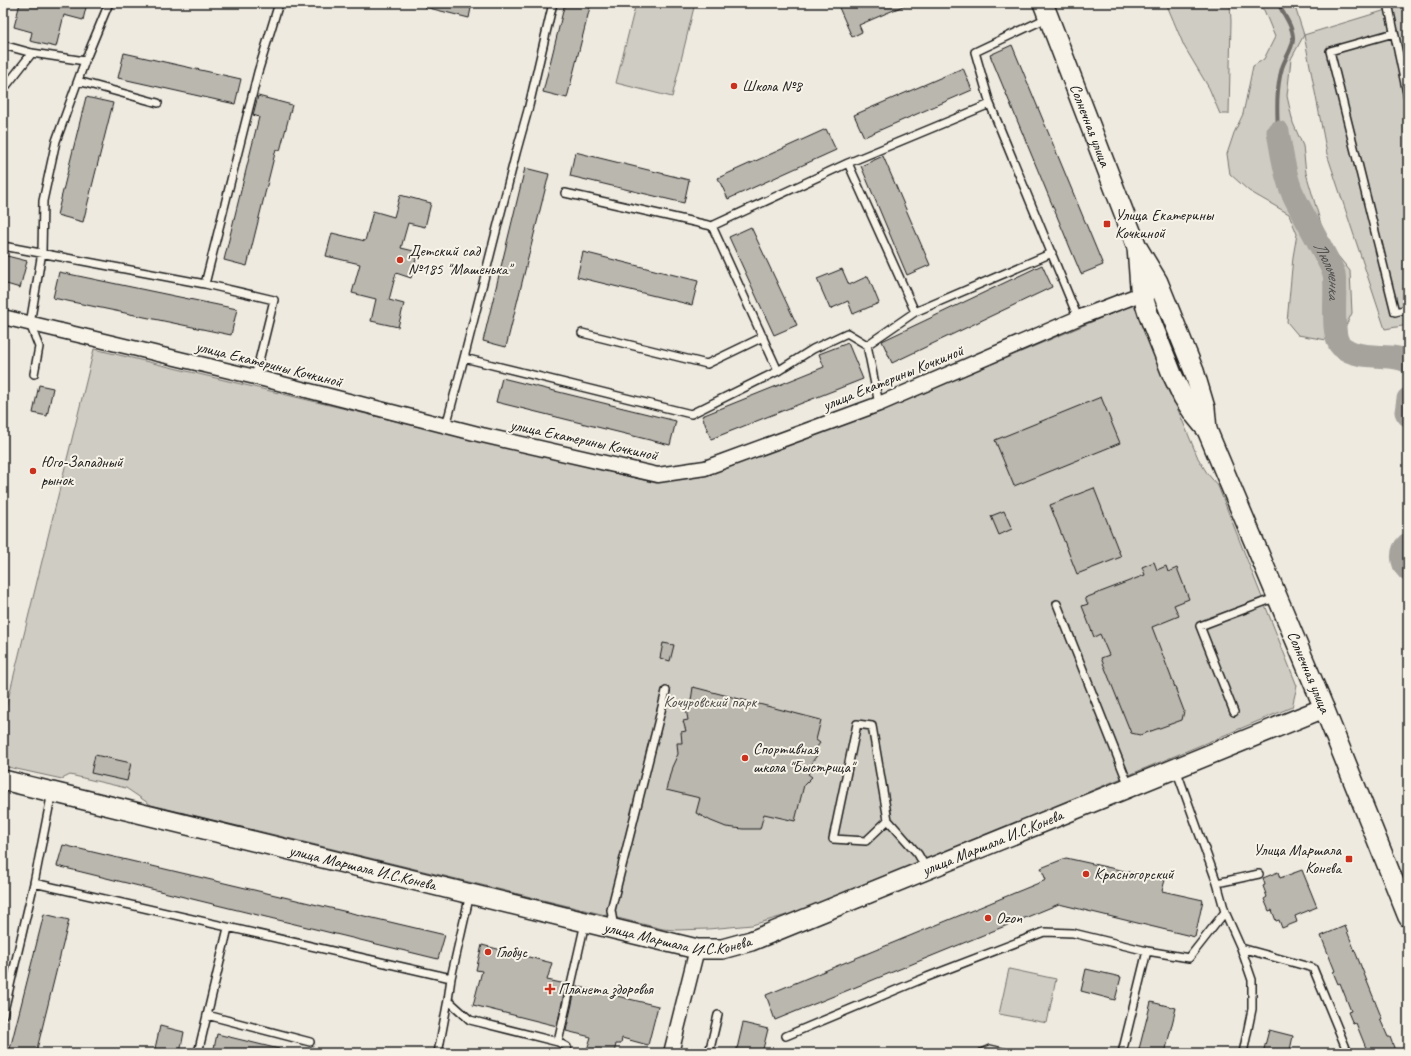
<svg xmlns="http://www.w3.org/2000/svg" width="1411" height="1056" viewBox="0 0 1411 1056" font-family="Caveat,sans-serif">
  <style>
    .green { fill: #cfccc3; stroke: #767470 }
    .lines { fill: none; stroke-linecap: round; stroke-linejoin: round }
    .stream { stroke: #6f6d69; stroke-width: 4 }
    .river { stroke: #a6a39d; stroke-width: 23 }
    .building { fill: #bab7af; stroke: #1c1c1c }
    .service-casing { stroke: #1c1c1c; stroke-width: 10 }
    .minor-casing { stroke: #1c1c1c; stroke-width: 17 }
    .secondary-casing { stroke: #1c1c1c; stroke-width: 22 }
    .service { stroke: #f7f3e8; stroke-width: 7 }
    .minor { stroke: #f7f3e8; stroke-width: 14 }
    .secondary { stroke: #f7f3e8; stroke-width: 19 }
    .poi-dot { fill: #c8321e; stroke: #f7f3e8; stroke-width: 1.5 }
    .labels { text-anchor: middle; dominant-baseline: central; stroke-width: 4; stroke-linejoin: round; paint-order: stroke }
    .poi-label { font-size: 16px; fill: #1c1c1c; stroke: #f7f3e8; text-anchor: start }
    .street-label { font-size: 16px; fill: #1c1c1c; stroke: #f7f3e8 }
    .park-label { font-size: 16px; fill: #52514e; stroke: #f7f3e8 }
    .water-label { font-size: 17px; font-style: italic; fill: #535250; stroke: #f7f3e8 }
  </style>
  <rect width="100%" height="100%" fill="#eeeae0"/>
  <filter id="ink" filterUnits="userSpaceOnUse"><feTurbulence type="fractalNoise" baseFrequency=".025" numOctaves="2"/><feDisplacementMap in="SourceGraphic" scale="8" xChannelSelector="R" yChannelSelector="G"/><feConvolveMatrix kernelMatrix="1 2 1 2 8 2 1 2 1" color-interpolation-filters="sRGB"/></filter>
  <g filter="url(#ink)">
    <!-- green -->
    <path class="green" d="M636,3H695L672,97L616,83Z
      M1166,3H1230L1231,21L1229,114H1220L1209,88L1184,46Z
      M1254,3H1297L1295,7L1304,35L1291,59L1287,96L1293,123L1303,146L1306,173L1321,224L1330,246L1350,271L1352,313L1338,342L1298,335L1287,322L1293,257L1297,234L1289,214L1249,191L1230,174L1227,154L1234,133L1243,114L1253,66L1264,59L1275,37L1264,10Z
      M1395,3H1408V325L1385,329L1327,154L1304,35L1396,7Z
      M1134,304L1198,458L1207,473L1218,486L1297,686L1292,707L827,901L790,914L752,925L708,929L676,930L663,929L151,805L126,788L70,775L62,779L3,766V720L94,349L656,483L702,474L879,412Z
      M1009,969L1056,979L1047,1023L999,1014Z"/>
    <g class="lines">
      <!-- stream -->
      <path class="stream" d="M1278,132C1277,111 1276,89 1282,68C1285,58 1292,50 1293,40C1294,27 1283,14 1278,3"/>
      <!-- river -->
      <g class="river">
        <path id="s1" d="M1278,132C1282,153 1284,173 1292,192C1301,211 1312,230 1322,249C1326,257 1331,265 1334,274C1337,289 1330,336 1341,346C1361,363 1393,351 1408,362"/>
        <path d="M1408,399L1406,412L1408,415"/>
        <path d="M1408,544C1400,551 1401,563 1408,570"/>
      </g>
    </g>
    <!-- building -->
    <path class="building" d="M20,3H87L83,20L64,15L56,47L30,41L32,32L14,27Z
      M425,3H472L469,18L425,7Z
      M565,3H591L567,98L543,92Z
      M837,3H910L859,25L862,32L852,37Z
      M1012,45L1103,265L1081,274L990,55Z
      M124,53L241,79L235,104L118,78Z
      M963,68L972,90L864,137L854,115Z
      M258,96L292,105L280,151L276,149L247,266L224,260L259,117L253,115Z
      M86,97L113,103L83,222L57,215Z
      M826,129L836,150L728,199L718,178Z
      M575,152L689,180L684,203L570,176Z
      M883,156L930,265L907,275L861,166Z
      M525,168L549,174L506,347L483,341Z
      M400,195L431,203L425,227L408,223L401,248L418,252L411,278L396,273L389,300L404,304L398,327L371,321L376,299L352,293L360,264L326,256L332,233L365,241L373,211L394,217Z
      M751,227L797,325L774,335L729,237Z
      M583,252L698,281L692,305L577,277Z
      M3,255L27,261L20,288L3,283Z
      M1042,265L1052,287L892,363L882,341Z
      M842,269L849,285L868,276L879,303L853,314L848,301L830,309L817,279Z
      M59,272L237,309L231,335L53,298Z
      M848,343L863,379L711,439L702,416L824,367L819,354Z
      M502,378L676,421L670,445L496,402Z
      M39,385L53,388L47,416L33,413Z
      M1101,397L1120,443L1014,486L995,440Z
      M1094,488L1121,557L1077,574L1050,505Z
      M1004,511L1012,529L999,535L991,516Z
      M1154,562L1157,570L1166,566L1168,572L1177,568L1189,599L1174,605L1179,616L1152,627L1184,711L1182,720L1140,735L1131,733L1101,658L1109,655L1100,634L1094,637L1082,606L1088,604L1085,598L1145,575L1142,567Z
      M663,643L674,645L670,661L660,658Z
      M693,687L821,720L816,740L820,743L814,751L818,754L812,762L815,766L808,774L812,777L804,785L795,821L764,814L760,829H743L726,827L711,821L696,813L700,798L666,790L672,767L678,754L677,743H682L681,732L686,731L683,721L688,720L686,709L690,708Z
      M95,755L131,763L127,781L91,773Z
      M63,845L445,935L438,959L57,866Z
      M1066,858L1165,880L1162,891L1203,900L1195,937L1059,904L775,1020L766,995L1046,880L1041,868Z
      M1302,870L1317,907L1295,916L1297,922L1282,928L1279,920L1276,921L1272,910L1269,911L1264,899L1267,897L1263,886L1265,885L1263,878L1278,872L1280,878Z
      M44,914L69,920L36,1053H9Z
      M1345,926L1382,1019H1380L1388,1037H1390L1396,1053H1368L1356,1023L1353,1024L1348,1012L1351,1011L1340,983L1338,984L1333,972L1335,971L1321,936Z
      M482,945L552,963L547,980L566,984L557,1026L473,1005L482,971L476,970Z
      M1086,969L1121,977L1115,1000L1081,991Z
      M576,986L658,1006L648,1045L622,1038L621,1044H616L614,1053H586L591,1037L566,1031Z
      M1151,1002L1176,1008L1165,1053H1138Z
      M743,1023L768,1029L762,1053H736Z
      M160,1026L184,1032L180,1053H154Z
      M1269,1030L1293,1036L1290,1050L1287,1049L1286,1053H1263Z
      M217,1034L279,1049L278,1053H213Z"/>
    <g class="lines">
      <defs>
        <path id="service" d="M1388,3L1408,98
          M1047,18L975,52L990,104L1078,318
          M1394,33L1330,51L1395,312L1408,309
          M3,45L32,53L85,61
          M78,81L158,103
          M3,90L32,53
          M848,163L915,312
          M565,193L712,226L848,163L990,104
          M712,226L778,371
          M3,246L205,284L274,300L255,377
          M205,284L258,72L279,3
          M582,333L707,364L763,337
          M867,345L879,404
          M464,358L691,414L778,371L813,349L847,333L867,345L915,312L1052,253
          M34,374L39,347L30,324L42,252L43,201L56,141L85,61L109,3
          M446,426L464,358L516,153L528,110L553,3
          M1057,604L1129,786
          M1234,712L1200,626L1277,597
          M1176,769L1217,883L1225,912L1241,948L1252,980V1009L1243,1053
          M888,820L866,841L833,839L857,724L872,726L888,820L918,854L926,868
          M34,883L451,978
          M1217,883L1259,874
          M470,894L451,978L448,1000L470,1020L558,1042L567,1047L568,1053
          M614,928L611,910L666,691
          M1241,948L1313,968L1348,1053
          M3,1015L34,883L52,792
          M207,1015L310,1042
          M786,1036L927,977L1044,932L1073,933L1147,951L1189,958L1225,912
          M558,1042L585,923
          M198,1053L228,928
          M438,1053L448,1000
          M709,1053L718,1015
          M981,1053L990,1049L1007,1053
          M1122,1053L1147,951"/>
        <path id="minor" d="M3,317L255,377L482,435L658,475L705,468L879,404L1078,318L1151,290
          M671,1053L697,949"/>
        <g id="secondary">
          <path id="s2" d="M1043,3L1137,247L1158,282L1194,371L1205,408L1207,430"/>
          <path id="s3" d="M1137,247L1140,287L1149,316L1172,374L1183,397L1194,414L1207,430L1324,708L1408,917"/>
          <path id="s4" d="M3,780L614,929L697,949H722L751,941L1324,708"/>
        </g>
      </defs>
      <!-- service casing -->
      <use href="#service" class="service-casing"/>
      <!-- minor casing -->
      <use href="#minor" class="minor-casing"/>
      <!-- secondary casing -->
      <use href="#secondary" class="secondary-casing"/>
      <!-- service -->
      <use href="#service" class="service"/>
      <!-- minor -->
      <use href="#minor" class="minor"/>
      <!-- secondary -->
      <use href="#secondary" class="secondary"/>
    </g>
  </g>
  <!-- markers -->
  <g class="poi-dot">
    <circle cx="734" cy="86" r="4"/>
    <rect x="1103" y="220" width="8" height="8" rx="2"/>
    <circle cx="400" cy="260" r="4"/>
    <circle cx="33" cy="471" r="4"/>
    <circle cx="745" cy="758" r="4"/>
    <rect x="1345" y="855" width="8" height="8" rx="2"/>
    <circle cx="1086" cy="874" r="4"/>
    <circle cx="988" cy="918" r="4"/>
    <circle cx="488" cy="952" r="4"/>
    <path d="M548 983h4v4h4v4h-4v4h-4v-4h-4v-4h4z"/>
  </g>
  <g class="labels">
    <!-- poi labels -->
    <g class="poi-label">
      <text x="742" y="86">Школа №8</text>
      <text x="1115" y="215">Улица Екатерины<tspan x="1115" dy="18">Кочкиной</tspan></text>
      <text x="408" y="251">Детский сад<tspan x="408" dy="18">№185 "Машенька"</tspan></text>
      <text x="41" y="462">Юго-Западный<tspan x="41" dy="18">рынок</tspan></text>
      <text x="753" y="749">Спортивная<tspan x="753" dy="18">школа "Быстрица"</tspan></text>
      <text x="1341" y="850" text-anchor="end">Улица Маршала<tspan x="1341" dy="18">Конева</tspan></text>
      <text x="1094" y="874">Красногорский</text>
      <text x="996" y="918">Ozon</text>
      <text x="496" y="952">Глобус</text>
      <text x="558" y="989">Планета здоровья</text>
    </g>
    <!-- street labels -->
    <g class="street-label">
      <text stroke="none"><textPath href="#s2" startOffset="131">Солнечная улица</textPath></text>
      <text transform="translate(269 364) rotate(14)">улица Екатерины Кочкиной</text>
      <text transform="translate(893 378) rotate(-22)">улица Екатерины Кочкиной</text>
      <text transform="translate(584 440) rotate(12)">улица Екатерины Кочкиной</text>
      <text stroke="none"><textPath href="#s3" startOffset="462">Солнечная улица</textPath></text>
      <text stroke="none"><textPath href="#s4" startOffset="1030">улица Маршала И.С.Конева</textPath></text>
      <text stroke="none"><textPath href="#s4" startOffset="370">улица Маршала И.С.Конева</textPath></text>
      <text stroke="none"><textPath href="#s4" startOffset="694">улица Маршала И.С.Конева</textPath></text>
    </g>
    <!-- park labels -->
    <g class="park-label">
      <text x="710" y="702">Кочуровский парк</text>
    </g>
    <!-- water labels -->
    <g class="water-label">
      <text stroke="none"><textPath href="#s1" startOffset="149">Люльченка</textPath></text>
    </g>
  </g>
  <!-- margin -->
  <rect width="1411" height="1056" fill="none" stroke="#f7f3e8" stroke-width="16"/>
  <rect x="8" y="8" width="1395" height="1040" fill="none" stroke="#1c1c1c" stroke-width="1.5" filter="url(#ink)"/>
</svg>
